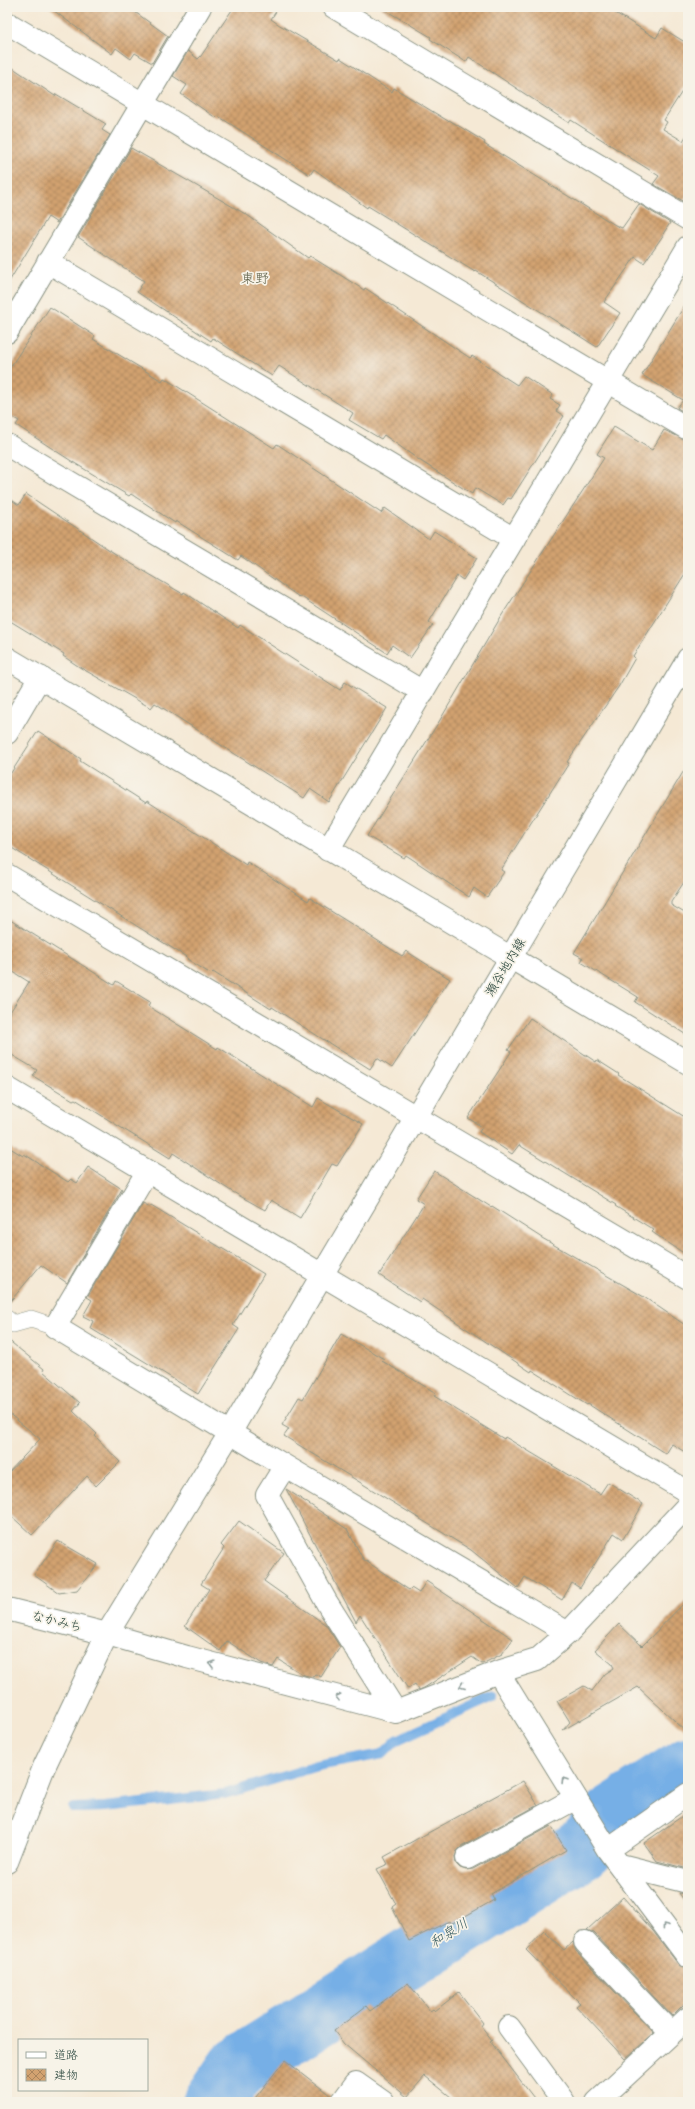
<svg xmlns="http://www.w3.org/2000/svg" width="695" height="2109" viewBox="0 0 695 2109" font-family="'Comic Neue','Klee One',sans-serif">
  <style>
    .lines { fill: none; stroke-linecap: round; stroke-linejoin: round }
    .stream { stroke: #76afe6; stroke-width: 10 }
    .river { stroke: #76afe6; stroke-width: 61 }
    .building { fill: url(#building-cross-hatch) }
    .lane-casing { stroke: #8a9384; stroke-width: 18 }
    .street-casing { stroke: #8a9384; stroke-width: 24 }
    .secondary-casing { stroke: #8a9384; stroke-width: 24 }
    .lane { stroke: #fff; stroke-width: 17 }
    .street { stroke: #fff; stroke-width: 22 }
    .secondary { stroke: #fff; stroke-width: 22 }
    .oneway { stroke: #8f9e9a }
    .labels { text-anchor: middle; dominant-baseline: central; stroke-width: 3.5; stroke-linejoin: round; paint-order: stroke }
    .street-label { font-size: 13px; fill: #1f3d34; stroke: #f7f3e8 }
    .neighbourhood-label { font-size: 14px; fill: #5e6049; stroke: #f7f3e8 }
    .water-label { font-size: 14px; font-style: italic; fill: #355a60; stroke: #f7f3e8 }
  </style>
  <defs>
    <pattern id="building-cross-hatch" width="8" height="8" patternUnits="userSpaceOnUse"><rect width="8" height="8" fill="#d2a270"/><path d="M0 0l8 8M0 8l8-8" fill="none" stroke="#aa855d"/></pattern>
  </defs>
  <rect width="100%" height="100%" fill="#f7f3e8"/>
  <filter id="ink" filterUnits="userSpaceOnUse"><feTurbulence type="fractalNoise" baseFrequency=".025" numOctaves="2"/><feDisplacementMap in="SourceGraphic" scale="8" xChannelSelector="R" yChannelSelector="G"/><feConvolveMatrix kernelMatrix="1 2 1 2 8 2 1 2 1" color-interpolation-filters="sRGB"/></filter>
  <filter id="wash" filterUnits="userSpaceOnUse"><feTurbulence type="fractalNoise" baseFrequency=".012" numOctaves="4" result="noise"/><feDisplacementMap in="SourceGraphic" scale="16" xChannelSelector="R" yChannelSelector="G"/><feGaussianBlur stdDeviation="0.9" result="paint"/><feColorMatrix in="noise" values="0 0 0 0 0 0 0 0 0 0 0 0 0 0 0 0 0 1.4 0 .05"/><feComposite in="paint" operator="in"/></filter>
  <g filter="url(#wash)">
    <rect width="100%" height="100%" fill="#f5e9d5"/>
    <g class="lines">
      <!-- stream -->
      <path class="stream" d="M73,1808L105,1807L225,1794L317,1766L383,1754L397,1740L493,1696"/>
      <!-- river -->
      <path class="river" d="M214,2102L238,2067L585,1847L612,1816L688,1767"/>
    </g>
    <g id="blocks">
      <!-- building -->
      <path class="building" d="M49,7H128L168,36L152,63L135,53L131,59L116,48L112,54Z
        M234,7H279L271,19L278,24L339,60L340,58L392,92L394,88L448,121L449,120L485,142L484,144L615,225L622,228L639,204L670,223L663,234H664L644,263L635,257L604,302L620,313L597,347L476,271L475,272L368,206L367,208L314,169L310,175L218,116L216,118L181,94L187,85L173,76L188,51L198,59L201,56Z
        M380,7H606L656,38L662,28L688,44V82L664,120L667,122L663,129L683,141L688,133V194L683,201L653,184L659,176L571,120L569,123L469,57L466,62L430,39L431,37Z
        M7,64L55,96L56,94L106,124L102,130L110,135L57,223L48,217L7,285Z
        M131,148L247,215L308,258L310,256L364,290L365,288L470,358L472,356L517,385L524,376L553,395L550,399L560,405L556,411L564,416L511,499L508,498L503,505L475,488L472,494L419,460L384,435L381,439L349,420L353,413L279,366L272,376L213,338L211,341L137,292L144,281L78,237Z
        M688,300V414L677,408L683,400L642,375Z
        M50,307L95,336L93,339L162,381L164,378L274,448L277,444L381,513L385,508L429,539L434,531L477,558L463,580L457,576L429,622L433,625L410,658L392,645L387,653L300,596L299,597L241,556L238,560L176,521L175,523L131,494L129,496L76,464L16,425L19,421L7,414V372Z
        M614,427L652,450L664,430L688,441V569L633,656L635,658L619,686L567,762L569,763L501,870L504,872L487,897L474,888L469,897L406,855L404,858L367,836L440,720L502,615L604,458L597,454Z
        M26,494L120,557L183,594L184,592L238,628L240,625L340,690L345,682L387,708L329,802L310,789L304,798L155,703L151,708L81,668L63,656L64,654L7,619V497L19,505Z
        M38,731L81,759L80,761L146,803L147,801L246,865L247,862L308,901L310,898L402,956L406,951L450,979L392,1068L377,1058L370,1069L272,1007L271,1009L213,972L211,974L187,959L188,958L7,845V779Z
        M688,764V876L671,902V905L688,915V1036L635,1002L638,997L581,962L583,958L574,953Z
        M7,918L114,985L116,981L150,1002L148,1006L217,1049L218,1047L313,1107L318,1098L363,1124L337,1166L332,1164L300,1218L271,1200L265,1210L231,1191L173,1153L170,1158L75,1099L73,1100L33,1076L37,1070L7,1052V1017L29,982L7,968Z
        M530,1018L596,1062L597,1060L619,1074L618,1075L688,1119V1256L652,1232L654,1230L615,1206L616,1205L519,1145L512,1154L479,1132L482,1127L468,1118L511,1052L508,1050Z
        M7,1146L23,1156L24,1154L68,1182L71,1179L77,1183L88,1167L122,1189L67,1283L41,1265L7,1305Z
        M434,1171L491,1207L492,1206L542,1238L644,1297L688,1327V1454L672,1444L666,1454L588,1404L587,1405L532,1370L531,1372L422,1299L420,1302L379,1275L424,1204L416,1199Z
        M143,1203L150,1207L151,1205L264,1274L233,1325L239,1329L198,1394L90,1328L93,1321L83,1316L92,1300L87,1297Z
        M341,1334L384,1359L382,1361L436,1393L434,1396L504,1439L505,1437L600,1494L608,1482L643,1504L623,1539L614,1533L580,1588L572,1583L562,1600L525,1577L518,1588L471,1550L284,1436L289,1429L282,1425L299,1397L303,1399Z
        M7,1339L44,1369L43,1371L80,1403L73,1411L97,1434L95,1436L120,1462L96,1486L87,1476L32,1535L7,1512V1474L40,1439L7,1412Z
        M286,1489L347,1529L363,1559L409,1590L411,1588L419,1593L426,1581L513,1639L502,1654L482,1664L472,1657L424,1688L419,1690L415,1684L408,1689L360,1615L356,1622Z
        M239,1521L284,1553L264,1581L326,1625L340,1647L321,1677L315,1674L313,1677L304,1675L278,1659L273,1667L261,1663L227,1641L220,1651L185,1626L209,1589L201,1584L224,1548L221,1545Z
        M58,1541L98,1564L77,1590L59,1593L34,1575Z
        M688,1599V1733L638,1687L563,1730L570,1722L557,1701L584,1686L592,1691L605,1674L614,1668L612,1664L595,1650L619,1624L642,1646Z
        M523,1781L538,1805L461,1847L457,1851L455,1857L456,1864L460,1868L466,1870L473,1869L551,1826L566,1850L491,1894L494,1900L451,1924L449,1921L409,1941L392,1907L396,1904L377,1869L388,1864L384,1857Z
        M688,1812V1869L657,1861L644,1843Z
        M679,1893L688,1894V1906Z
        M623,1897L653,1931L678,1964L688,1971V2000L672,2016L594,1933L587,1930Z
        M544,1931L564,1950L573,1942L576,1951L654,2033L625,2059L576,2006L580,2003L526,1950Z
        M408,1983L430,2011L433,2009L435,2011L459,1992L483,2023L481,2026L492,2040L490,2041L537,2102H457L425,2076L407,2097L344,2044L334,2031L366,2006L370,2011Z
        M285,2060L331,2096L330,2102H252Z"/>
    </g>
  </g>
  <g filter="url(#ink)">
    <use href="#blocks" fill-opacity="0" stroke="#8a9384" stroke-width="1"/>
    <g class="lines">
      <defs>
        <path id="lane" d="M7,1319L13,1324L31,1319L55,1327"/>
        <path id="street" d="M334,7L688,219
          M7,23L688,429
          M48,262L514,539
          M7,332L200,7
          M7,445L423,692
          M7,658L688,1063
          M7,733L40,677
          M328,850L688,247
          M7,875L688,1278
          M7,1088L688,1492
          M147,1172L55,1327L285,1466L568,1633
          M285,1466L267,1495L327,1603L396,1712
          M107,1634L187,1657L396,1712L498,1672L537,1660L568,1633L688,1505
          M498,1672L608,1850L688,1957
          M608,1850L688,1794
          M467,1858L576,1798
          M620,1865L688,1882
          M585,1942L671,2033
          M509,2027L564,2102
          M342,2102L356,2083L383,2102
          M597,2102L688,2018"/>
        <path id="secondary" d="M7,1609L107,1634
          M7,1862L44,1767L107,1634L230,1433L322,1275L688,659"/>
      </defs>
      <!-- lane casing -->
      <use href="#lane" class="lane-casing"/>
      <!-- street casing -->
      <use href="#street" class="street-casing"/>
      <!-- secondary casing -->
      <use href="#secondary" class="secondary-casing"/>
      <!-- lane -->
      <use href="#lane" class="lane"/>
      <!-- street -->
      <use href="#street" class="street"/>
      <!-- secondary -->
      <use href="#secondary" class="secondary"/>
    </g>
    <!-- one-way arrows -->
    <defs><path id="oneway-chevron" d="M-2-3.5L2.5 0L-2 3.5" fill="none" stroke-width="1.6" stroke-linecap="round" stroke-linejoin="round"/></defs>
    <g class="oneway">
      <use href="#oneway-chevron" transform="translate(212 1664) rotate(-165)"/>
      <use href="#oneway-chevron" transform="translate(462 1686) rotate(159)"/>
      <use href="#oneway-chevron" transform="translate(338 1697) rotate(-166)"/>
      <use href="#oneway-chevron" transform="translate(564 1780) rotate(-122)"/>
      <use href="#oneway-chevron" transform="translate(665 1926) rotate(-127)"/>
    </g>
  </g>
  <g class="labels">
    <!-- street labels -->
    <g class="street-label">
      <text transform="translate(505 967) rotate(-59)">瀬谷地内線</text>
      <text transform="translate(57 1621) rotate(14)">なかみち</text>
    </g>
    <!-- neighbourhood labels -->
    <g class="neighbourhood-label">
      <text x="255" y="278">東野</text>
    </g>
    <!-- water labels -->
    <g class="water-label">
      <text transform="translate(449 1933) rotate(-32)">和泉川</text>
    </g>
  </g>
  <!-- margin -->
  <rect width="695" height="2109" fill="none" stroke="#f7f3e8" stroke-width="24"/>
  <!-- legend -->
  <rect x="18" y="2039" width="130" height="52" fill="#f7f3e8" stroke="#a1aaa0"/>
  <rect x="26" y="2052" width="20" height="6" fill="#ffffff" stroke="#a1aaa0"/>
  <text x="54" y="2059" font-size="12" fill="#1f3d34">道路</text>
  <rect x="26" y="2069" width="20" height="12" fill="url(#building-cross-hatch)" stroke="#a1aaa0"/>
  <text x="54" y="2079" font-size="12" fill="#1f3d34">建物</text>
</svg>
